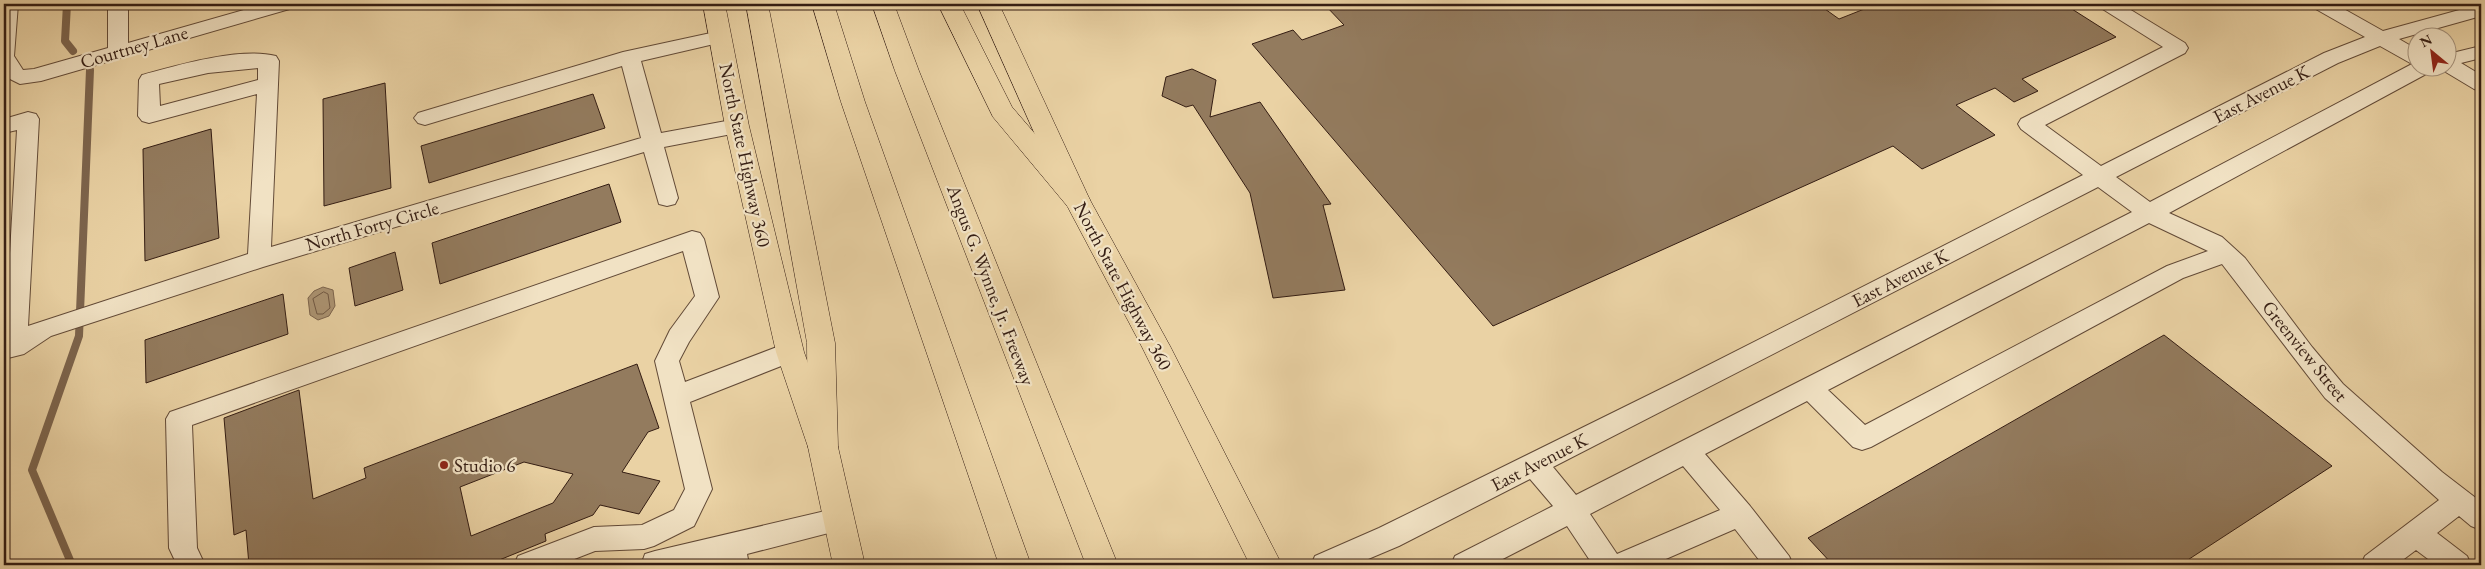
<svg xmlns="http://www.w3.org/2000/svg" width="2485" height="569" viewBox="0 0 2485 569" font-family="'EB Garamond',serif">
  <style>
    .water { fill: #ac9473; stroke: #7c644d }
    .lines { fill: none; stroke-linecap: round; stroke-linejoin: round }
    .shore { stroke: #705843; stroke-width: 1 }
    .stream { stroke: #7c644d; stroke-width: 8 }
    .building { fill: #937b5e; stroke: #341d13; fill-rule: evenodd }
    .minor-casing { stroke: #624a37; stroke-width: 2 }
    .major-casing { stroke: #341d13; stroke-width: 1 }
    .highway-casing { stroke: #341d13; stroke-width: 1 }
    .minor { fill: #f1e2c4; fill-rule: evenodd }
    .major { fill: #ead2a4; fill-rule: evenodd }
    .highway { fill: #ead2a4; fill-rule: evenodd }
    .poi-dot { fill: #8f2418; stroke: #f1e2c4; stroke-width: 2 }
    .labels { text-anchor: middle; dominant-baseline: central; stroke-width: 4.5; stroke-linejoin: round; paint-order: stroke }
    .street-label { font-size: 19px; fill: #341d13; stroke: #f1e2c4 }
    .poi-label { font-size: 19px; fill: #341d13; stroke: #f1e2c4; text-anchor: start }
  </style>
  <rect width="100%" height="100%" fill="#ead2a4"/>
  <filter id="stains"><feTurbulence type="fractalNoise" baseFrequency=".004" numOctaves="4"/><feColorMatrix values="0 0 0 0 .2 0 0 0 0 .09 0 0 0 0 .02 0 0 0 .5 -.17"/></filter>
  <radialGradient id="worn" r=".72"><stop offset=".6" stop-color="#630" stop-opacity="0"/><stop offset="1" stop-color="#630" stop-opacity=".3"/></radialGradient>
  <!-- water -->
  <path class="water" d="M323,287L333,290L335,306L329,316L318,320L310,315L308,298L314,291Z"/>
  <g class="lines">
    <!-- shore -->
    <path class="shore" d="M324,292L328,294L330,308L323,314H317L313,299Z"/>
    <!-- stream -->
    <path class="stream" d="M67,4L65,41L73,51
      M72,565L32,470L79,336L90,70"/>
  </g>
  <!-- building -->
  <path class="building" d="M1324,4H1818L1839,19L1877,4H2064L2116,37L2022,79L2038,91L2014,102L1995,88L1956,105L1995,135L1922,169L1893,146L1493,326L1252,44L1293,30L1302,40L1344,25Z
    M1192,69L1216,80L1210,117L1260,102L1331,204L1323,205L1345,290L1273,298L1250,193L1193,105L1186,107L1162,96L1166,77Z
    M385,83L391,188L324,206L323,99Z
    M593,94L605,128L429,183L421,146Z
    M211,129L219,238L145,261L143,149Z
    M609,184L621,222L440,284L432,243Z
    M395,252L403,290L355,306L349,268Z
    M283,294L288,334L146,383L145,340Z
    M2164,335L2332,466L2180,565H1833L1808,538Z
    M637,364L659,428L648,432L622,472L660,481L639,514L600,505L593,515L545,534L546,541L487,565H249L246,530L234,535L224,418L299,390L313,499L366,478L364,468ZM524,462L573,474L553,503L471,536L460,487Z"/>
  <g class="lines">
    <defs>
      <path id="minor" d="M4,4H18L14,56L23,70L34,69L108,48V4H128V43L265,4H296L293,8L41,81L20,84L4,76Z
        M2098,4H2121L2185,43L2188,48L2185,53L2045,125L2101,166L2324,53L2365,37L2314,8L2311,4H2335L2383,31L2481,4V16L2399,39L2418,50V68H2431L2428,73L2169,213L2222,237L2245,258L2312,347L2343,384L2442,472L2481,502V530L2471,526L2459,516L2437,533L2467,556L2471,565H2436L2416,550L2396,565H2361L2365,556L2439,500L2325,398L2222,264L2183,278L1871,447L1862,450L1853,447L1807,401L1705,454L1750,506L1789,556L1793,565H1763L1735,529L1652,565H1593L1567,526L1491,565H1451L1455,556L1553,506L1530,479L1399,546L1354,565H1311L1315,556L1379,528L1681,379L2083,175L2021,129L2018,124L2021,119L2163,47L2101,8ZM2380,46L2412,64L2150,202L2116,177L2338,63ZM2098,187L2132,212L1576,495L1553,467ZM2149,223L2208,251L2167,266L1865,425L1828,390ZM1683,466L1720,510L1617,554L1590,514Z
        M720,31L727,33L730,37L727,41L641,61L661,133L737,119L745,121L748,126L745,131L737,133L664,147L678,198L675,204L667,206L659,204L644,152L263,267L51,336L24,354L4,359L17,130L4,133V119L28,112L36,114L39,119L28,326L248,254L257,94L149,123L142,121L138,116L139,80L142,75C178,65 240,47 276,56L279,61L271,247L641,138L622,66L425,125L418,123L414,118L418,113L623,52ZM258,68V80L160,106L159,84L208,73Z
        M2481,46V58L2461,63L2481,75V91L2474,89L2439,68H2448V54Z
        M692,231L700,233L704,239L719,297L689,342L679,361L685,382L790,342L799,345L802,352L799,359L690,402L712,489L694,526L654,546L644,549L595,551L559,565H514L518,556L594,527L642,525L674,510L685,489L655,361L670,330L695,296L683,251L192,425L197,548L205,565H177L169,548L166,419L170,412Z
        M838,508L848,512L852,520L848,528L747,554L749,565H721L720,560L698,565H641L645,554L655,551Z"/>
      <path id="major" d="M703,4H725L749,126L804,352L838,447L865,565H833L808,447L776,352L725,126Z
        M977,4H999L1090,200L1170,346L1282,565H1250L1142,347L1064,200Z"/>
      <path id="highway" d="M746,4H768L835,343L838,447L834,456L823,460L812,456L808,447L807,343Z
        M812,4H834L865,102L1031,565H999L841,102Z
        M872,4H894L919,71L1118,565H1086L895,71Z
        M938,4H960L1012,107L1086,193L1090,200L1086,207L1077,209L1068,207L993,117Z"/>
    </defs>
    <!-- minor casing -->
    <use href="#minor" class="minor-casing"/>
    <!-- major casing -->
    <use href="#major" class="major-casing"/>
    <!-- highway casing -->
    <use href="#highway" class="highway-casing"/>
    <!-- minor -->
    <use href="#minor" class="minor"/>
    <!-- major -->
    <use href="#major" class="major"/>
    <!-- highway -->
    <use href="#highway" class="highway"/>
  </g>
  <!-- markers -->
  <circle class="poi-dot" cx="444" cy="465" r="5"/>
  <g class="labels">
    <!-- street labels -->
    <g class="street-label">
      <text transform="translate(134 47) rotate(-16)">Courtney Lane</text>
      <text transform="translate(2261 94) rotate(-27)">East Avenue K</text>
      <text transform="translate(745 155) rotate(78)">North State Highway 360</text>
      <text transform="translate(372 226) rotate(-16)">North Forty Circle</text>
      <text transform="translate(1900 278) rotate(-27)">East Avenue K</text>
      <text transform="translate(991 285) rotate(69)">Angus G. Wynne, Jr. Freeway</text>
      <text transform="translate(1123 286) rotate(62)">North State Highway 360</text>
      <text transform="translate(2305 351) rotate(51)">Greenview Street</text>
      <text transform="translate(1539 462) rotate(-27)">East Avenue K</text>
    </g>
    <!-- poi labels -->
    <g class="poi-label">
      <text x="454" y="465">Studio 6</text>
    </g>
  </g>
  <!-- margin -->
  <rect width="2485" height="569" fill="none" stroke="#ead2a4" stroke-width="20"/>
  <rect x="5" y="5" width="2475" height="559" fill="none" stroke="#341d13" stroke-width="2.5"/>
  <rect x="10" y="10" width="2465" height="549" fill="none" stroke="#341d13"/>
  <!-- north arrow -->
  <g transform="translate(2432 52) rotate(331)"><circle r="24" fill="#f1e2c4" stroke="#a5937d"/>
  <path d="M0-4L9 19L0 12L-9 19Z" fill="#8f2418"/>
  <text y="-8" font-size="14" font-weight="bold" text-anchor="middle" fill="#341d13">N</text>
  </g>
  <rect width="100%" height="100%" filter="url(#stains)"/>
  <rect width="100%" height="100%" fill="url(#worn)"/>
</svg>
